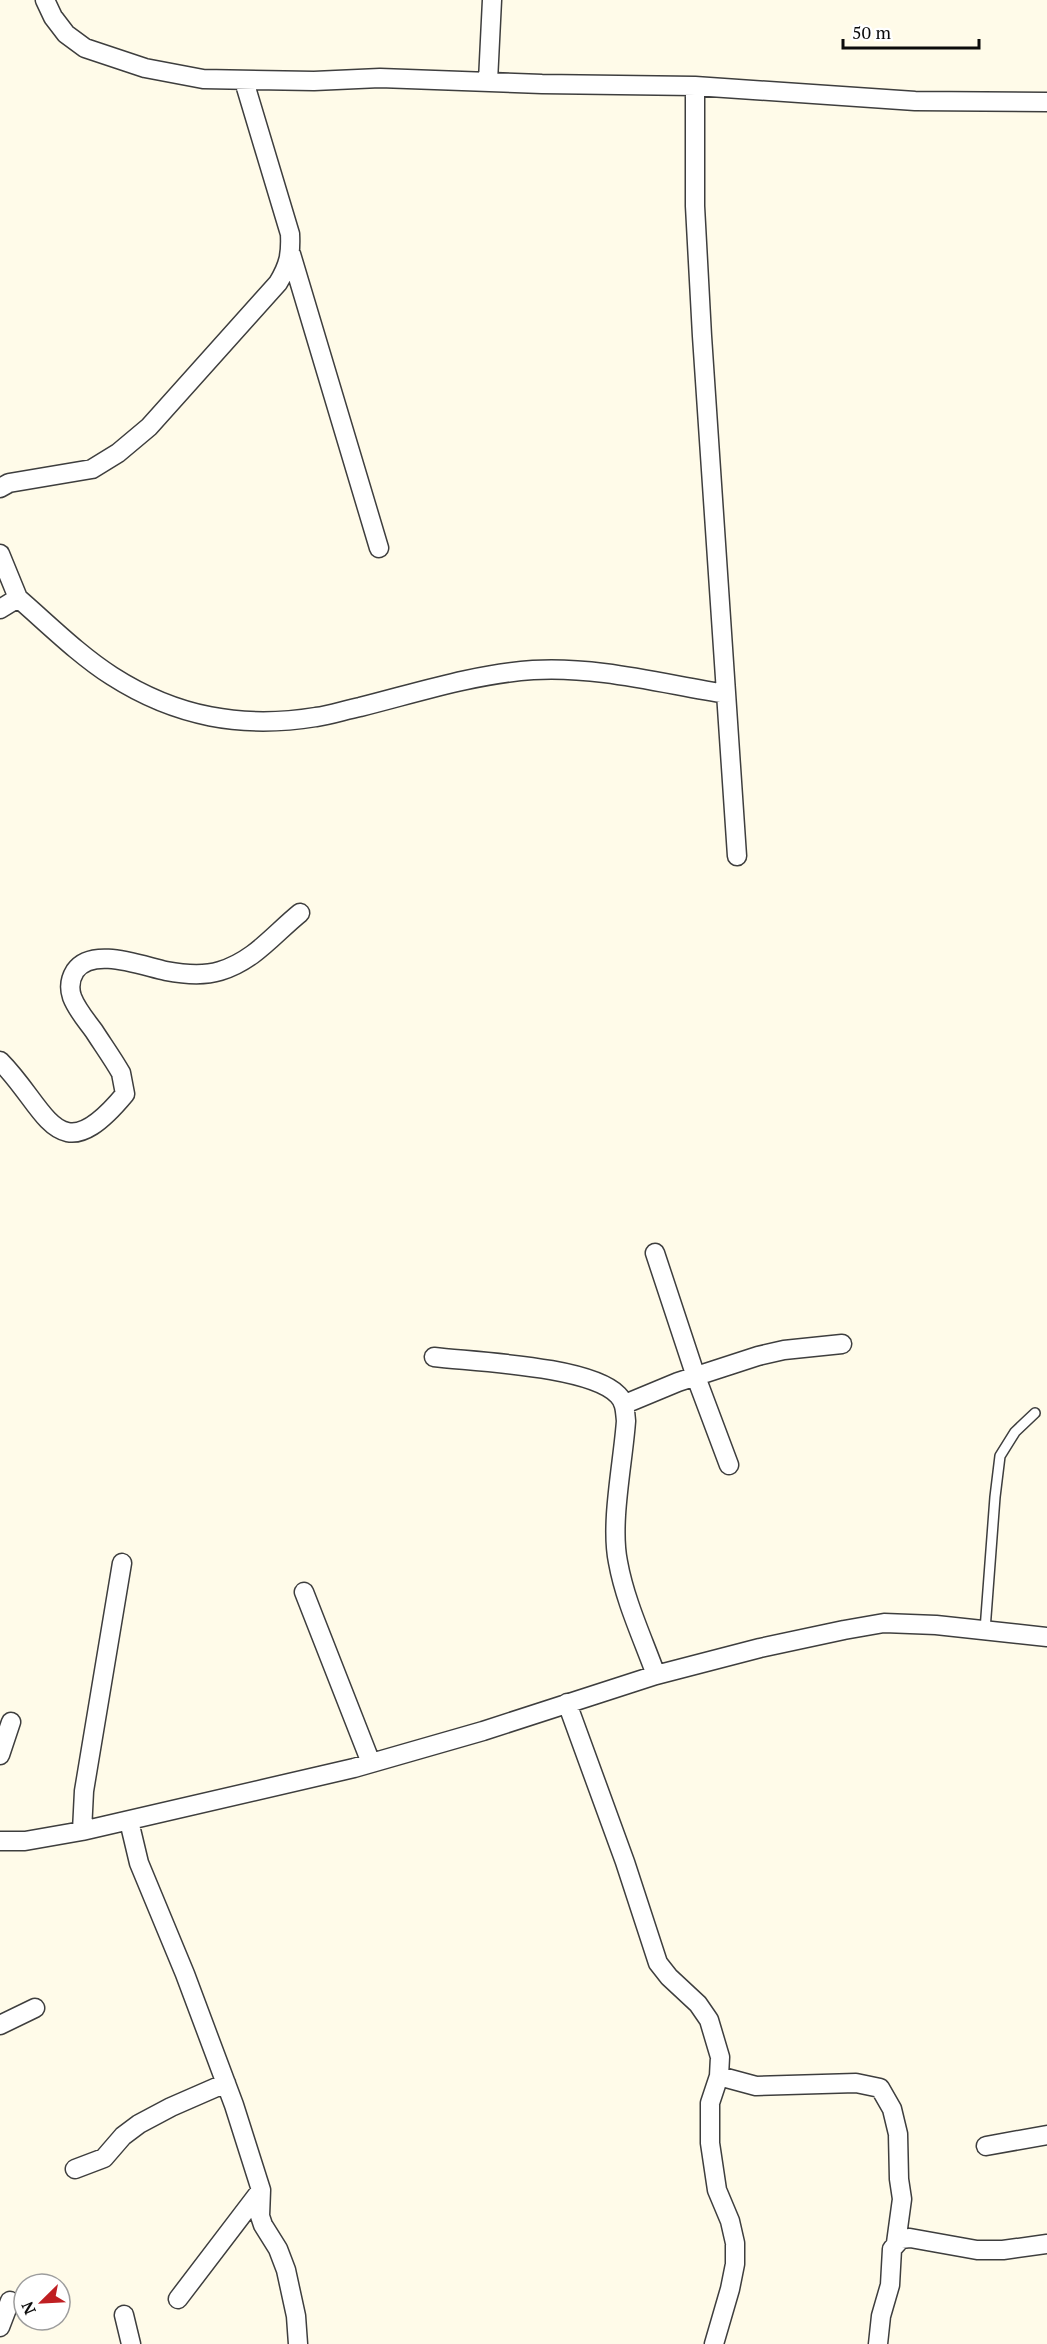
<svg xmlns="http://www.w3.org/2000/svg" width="1047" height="2344" viewBox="0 0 1047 2344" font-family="'PT Serif',serif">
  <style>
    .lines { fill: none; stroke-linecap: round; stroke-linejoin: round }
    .lane-casing { stroke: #3e3e3e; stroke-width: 12 }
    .street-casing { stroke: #3e3e3e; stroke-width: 21 }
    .lane { stroke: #fff; stroke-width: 9 }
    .street { stroke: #fff; stroke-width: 18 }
  </style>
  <rect width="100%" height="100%" fill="#fffbe9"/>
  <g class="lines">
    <defs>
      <path id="lane" d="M985,1630L995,1497L1000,1456L1015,1432L1035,1413"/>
      <path id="street" d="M45,0L53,17L66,34L85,48L145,68L203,79L314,81L380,78L542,84L695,86L915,101L1047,102
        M488,81L492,0
        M695,86V206L702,336L737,856
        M291,254L379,548
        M0,488L9,483L92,469L118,453L149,427L278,283C289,265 291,254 290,234L244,81
        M0,554L18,598L0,609
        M18,598C48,624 79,655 112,676C176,717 242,729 316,717C331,715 345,710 360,707C416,693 474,674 533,670C597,666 663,684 726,694
        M0,1061C48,1109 57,1176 125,1094L121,1073C113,1059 103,1045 94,1031C86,1020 77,1010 72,997C69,988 70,979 75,971C92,946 142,966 166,971C182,974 204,976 220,971C254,961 274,934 300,913
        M655,1253L696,1377L729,1465
        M434,1357C476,1362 590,1366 618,1395C625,1402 625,1411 626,1421C623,1463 610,1523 618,1562C625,1601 643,1639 656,1675
        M625,1404L678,1382L758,1356L784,1350L842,1344
        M304,1592L371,1763
        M567,1703L625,1862L658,1963L669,1977L698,2004L709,2020L720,2057L719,2076L710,2103V2143L717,2190L730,2221L735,2243V2264L730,2289L714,2344
        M0,1755L11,1722
        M129,1821L139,1863L185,1974L234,2105L261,2190L260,2216L263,2225L278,2249L286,2270L296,2316L298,2344
        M82,1831L84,1791L122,1563
        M0,1841H25L82,1831L354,1768L483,1731L656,1675L760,1648L844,1630L884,1623L936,1625L1047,1637
        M0,2025L35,2008
        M719,2076L756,2086L856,2083L880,2088L892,2109L898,2134L899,2179L902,2199L896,2243
        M986,2146L1047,2135
        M75,2169L104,2158L123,2136L139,2124L171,2107L226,2083
        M178,2299L261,2190
        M124,2315L131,2344
        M0,2327L10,2301
        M878,2344L881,2316L890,2285L892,2249L901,2239L910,2238L977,2250H1003L1047,2244"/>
    </defs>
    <!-- lane casing -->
    <use href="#lane" class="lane-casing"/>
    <!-- street casing -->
    <use href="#street" class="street-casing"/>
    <!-- lane -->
    <use href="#lane" class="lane"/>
    <!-- street -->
    <use href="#street" class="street"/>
  </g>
  <!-- north arrow -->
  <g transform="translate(42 2302) rotate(246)"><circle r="28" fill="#ffffff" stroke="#9d9d9d" stroke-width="1.5"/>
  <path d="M0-4.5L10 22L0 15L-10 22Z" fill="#bf1f22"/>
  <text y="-9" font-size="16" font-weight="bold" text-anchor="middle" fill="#0b0b0b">N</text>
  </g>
  <!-- scale -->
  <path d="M843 39v9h136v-9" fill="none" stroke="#0b0b0b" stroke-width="3"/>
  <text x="852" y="39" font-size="18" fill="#0b0b0b" stroke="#ffffff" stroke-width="4.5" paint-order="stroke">50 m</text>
</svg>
